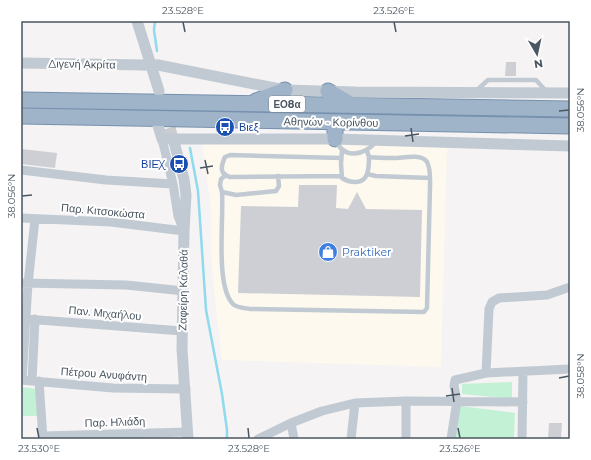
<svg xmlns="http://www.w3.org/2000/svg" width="591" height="460" viewBox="0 0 591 460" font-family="Montserrat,sans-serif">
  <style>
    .commercial { fill: #fdf9ef }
    .green { fill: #c3f1d5 }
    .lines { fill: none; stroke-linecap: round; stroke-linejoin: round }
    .stream { stroke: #90daee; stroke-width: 2.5 }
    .building { fill: #cdcfd5 }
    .tertiary-tunnel { stroke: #caccce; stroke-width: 11; stroke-dasharray: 11 5.5; stroke-linecap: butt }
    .trunk-casing { stroke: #7690ad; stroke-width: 17 }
    .service { stroke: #c1cad2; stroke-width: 4.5 }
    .minor { stroke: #c1cad2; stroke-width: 9 }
    .tertiary { stroke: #c1cad2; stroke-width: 11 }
    .trunk { stroke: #9fb4c9; stroke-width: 15 }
    .tertiary-bridge { stroke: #c1cad2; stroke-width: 11 }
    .ticks { fill: none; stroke: #4a5661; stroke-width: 1.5 }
    .labels { text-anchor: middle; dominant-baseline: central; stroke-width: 4; stroke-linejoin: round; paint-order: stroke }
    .shield { fill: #fff; stroke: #808990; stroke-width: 1 }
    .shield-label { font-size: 10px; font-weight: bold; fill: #4a5661 }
    .street-label { font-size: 11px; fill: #4a5661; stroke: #fff }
    .transit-label { font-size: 11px; fill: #164399; stroke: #fff; text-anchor: start }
    .shop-label { font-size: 11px; fill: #366cbe; stroke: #fff; text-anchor: start }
    .neatline { fill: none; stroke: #4a5661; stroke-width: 1.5 }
    .ticks-label { font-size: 10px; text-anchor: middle; fill: #4a5661 }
  </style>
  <rect width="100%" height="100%" fill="#f5f3f3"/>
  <!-- commercial -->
  <path class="commercial" d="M202,141L447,146L441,367L222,360L214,291L211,250V210Z"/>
  <!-- green -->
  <path class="green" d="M21,107L570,117V120L21,110Z
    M512,382V399L462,394V384Z
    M21,387L37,389L38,416H21Z
    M460,406L515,413L514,439H453Z"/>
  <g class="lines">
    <!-- stream -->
    <path class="stream" d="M155,21L154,30L157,51
      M190,148L198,191L206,310L222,394L227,430V439"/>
  </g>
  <!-- building -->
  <path class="building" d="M506,62H516V76H505Z
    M21,149L57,153L55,168L21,164Z
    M299,185H337L336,208L348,209L357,192L366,209L422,210L420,297L238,293L241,206L298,207Z
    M549,423H562L561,439H548Z"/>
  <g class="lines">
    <!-- tertiary-tunnel -->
    <path class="tertiary-tunnel" d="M161,96L174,142"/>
    <defs>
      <path id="trunk" d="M328,91L352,105
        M21,100L570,109
        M256,101L285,90
        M21,116L570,126
        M335,139V122"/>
    </defs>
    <!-- trunk casing -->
    <use href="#trunk" class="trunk-casing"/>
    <!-- service -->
    <path class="service" d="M476,91L488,80H536L547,92
      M336,141C345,160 364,155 376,142
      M342,150L341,164L342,178C350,183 363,185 367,174C369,169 369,162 369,157
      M341,158L230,155L225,157C221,166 219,174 230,177L342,176
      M367,174L376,176L430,178
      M226,175L221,179L220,185L222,192L236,195L276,191L279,186L278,176
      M222,192C224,218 215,286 233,304C237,308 245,308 250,309L424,312L427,308L430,187C430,180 431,169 427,162C421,153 403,158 394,158C386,158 378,158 369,157L367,151"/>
    <!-- minor -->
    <path class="minor" d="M21,170L106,180L173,184
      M21,218L111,222L184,231L178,216L173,184L162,139
      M21,283L126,285L184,291
      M26,319L182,331
      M486,373L489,309L492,302L499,298L547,295L570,287
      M21,380L113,388L186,389
      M22,380L28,284L35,219
      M32,381L35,319
      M39,381L43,439
      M291,423L294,439
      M43,436L188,432
      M258,439L291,423L322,411L355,403L406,401L523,402
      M351,439L355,403
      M406,439V401
      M451,439L457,401L454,386L455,380L486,373L570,369
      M522,439L523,372"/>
    <!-- tertiary -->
    <path class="tertiary" d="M137,21L159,91
      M21,63L144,65
      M158,65L285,90L355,92L570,93
      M156,119L162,139H335L570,146
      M174,142L184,179L186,195L184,231L182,349L188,439"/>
    <!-- trunk -->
    <use href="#trunk" class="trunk"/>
    <!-- tertiary-bridge -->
    <path class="tertiary-bridge" d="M144,65H158"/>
  </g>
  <!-- ticks -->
  <path class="ticks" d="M183,22L185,32M394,22L396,32M559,111L569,110M411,128L413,142M405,136L419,134M205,160L208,174M200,168L213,166M22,196L32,195M559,378L569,376M452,388L454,402M446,396L460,394M37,428L39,438M248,428L249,438M458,428L460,438"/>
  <!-- icons -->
  <defs>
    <symbol id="bus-disc" viewBox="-11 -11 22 22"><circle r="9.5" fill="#1a4fb4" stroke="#fff"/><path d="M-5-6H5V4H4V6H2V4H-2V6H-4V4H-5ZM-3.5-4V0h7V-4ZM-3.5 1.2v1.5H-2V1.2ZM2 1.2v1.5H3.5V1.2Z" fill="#fff"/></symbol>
    <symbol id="shop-disc" viewBox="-11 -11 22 22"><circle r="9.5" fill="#3f7fe0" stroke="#fff"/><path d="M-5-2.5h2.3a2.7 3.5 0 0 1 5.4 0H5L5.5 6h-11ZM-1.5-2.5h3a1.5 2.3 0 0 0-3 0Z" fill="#fff"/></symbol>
  </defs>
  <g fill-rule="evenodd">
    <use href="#bus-disc" x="214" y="116" width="22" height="22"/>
    <use href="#bus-disc" x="168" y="153" width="22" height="22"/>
    <use href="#shop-disc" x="317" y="241" width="22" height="22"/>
  </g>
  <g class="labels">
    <!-- shield labels -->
    <rect class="shield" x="269" y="96" width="36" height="16" rx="3"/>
    <g class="shield-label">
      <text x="287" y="104">ΕΟ8α</text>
    </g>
    <!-- street labels -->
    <g class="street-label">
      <text transform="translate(82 64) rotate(1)">Διγενή Ακρίτα</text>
      <text transform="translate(331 122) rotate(1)">Αθηνών - Κορίνθου</text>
      <text transform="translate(103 211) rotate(5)">Παρ. Κιτσοκώστα</text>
      <text transform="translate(183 290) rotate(-89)">Ζαφείρη Καλαθά</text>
      <text transform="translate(105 313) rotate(5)">Παν. Μιχαήλου</text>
      <text transform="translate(104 374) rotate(4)">Πέτρου Ανυφάντη</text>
      <text transform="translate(115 422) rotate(-2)">Παρ. Ηλιάδη</text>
    </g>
    <!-- transit labels -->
    <g class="transit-label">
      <text x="239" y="127">Βιεξ</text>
      <text x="165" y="164" text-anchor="end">ΒΙΕΧ</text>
    </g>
    <!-- shop labels -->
    <g class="shop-label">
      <text x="342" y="252">Praktiker</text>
    </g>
  </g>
  <!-- border -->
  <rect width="591" height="460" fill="none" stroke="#ffffff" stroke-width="44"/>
  <!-- north arrow -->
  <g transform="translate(537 54) rotate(171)" stroke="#ffffff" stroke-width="3" paint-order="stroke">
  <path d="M0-3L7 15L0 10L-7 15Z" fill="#4a5661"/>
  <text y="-6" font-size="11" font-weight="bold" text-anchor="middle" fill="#4a5661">N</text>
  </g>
  <rect x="22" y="22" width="547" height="416" class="neatline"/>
  <g class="ticks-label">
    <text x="183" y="14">23.528°E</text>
    <text x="394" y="14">23.526°E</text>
    <text transform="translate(580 110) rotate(-90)" y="4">38.056°N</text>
    <text transform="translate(11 196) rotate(-90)" y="4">38.056°N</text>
    <text transform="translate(580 376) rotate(-90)" y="4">38.058°N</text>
    <text x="39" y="452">23.530°E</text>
    <text x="249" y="452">23.528°E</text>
    <text x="460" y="452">23.526°E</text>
  </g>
</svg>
